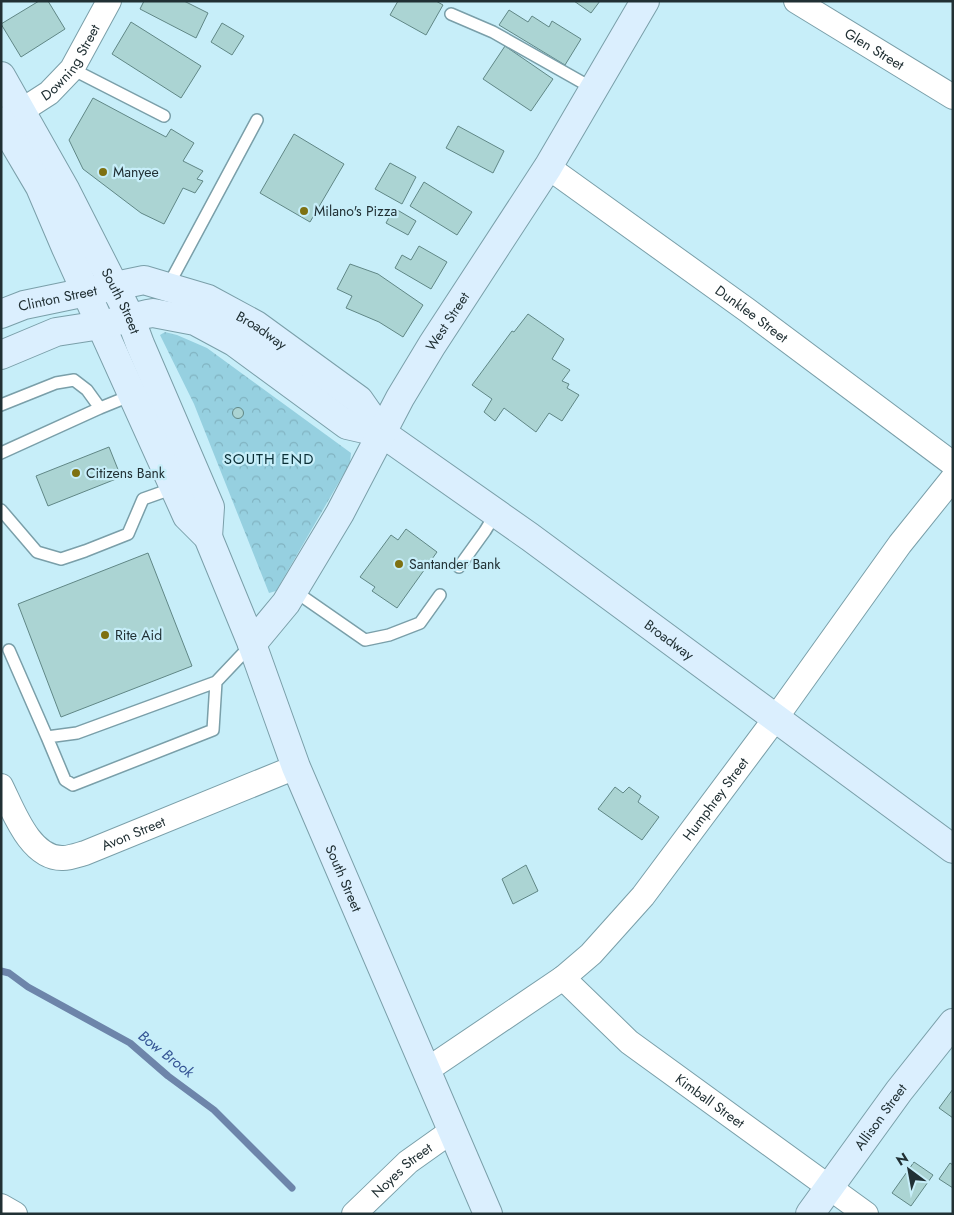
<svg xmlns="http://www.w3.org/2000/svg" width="954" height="1215" viewBox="0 0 954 1215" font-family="Jost,sans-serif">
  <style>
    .park { fill: url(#park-crowns) }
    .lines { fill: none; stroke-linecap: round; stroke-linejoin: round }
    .stream { stroke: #6d85aa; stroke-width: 7 }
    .building { fill: #abd4d3; stroke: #608786 }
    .lane-casing { stroke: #7a9fa9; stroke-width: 14 }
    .street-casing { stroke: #7a9fa9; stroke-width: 26 }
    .secondary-casing { stroke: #7a9fa9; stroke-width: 30 }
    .lane { stroke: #fff; stroke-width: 11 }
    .street { stroke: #fff; stroke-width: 24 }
    .secondary { stroke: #dbeffe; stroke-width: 28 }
    .poi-dot { fill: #7e7111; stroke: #c7eef9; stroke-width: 2 }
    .labels { text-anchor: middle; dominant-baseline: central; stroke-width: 4.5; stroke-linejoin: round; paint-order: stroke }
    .street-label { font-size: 14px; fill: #213034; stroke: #c7eef9 }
    .poi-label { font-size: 14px; fill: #213034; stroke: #c7eef9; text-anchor: start }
    .neighbourhood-label { font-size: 15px; letter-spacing: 1px; fill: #0a2f37; stroke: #c7eef9 }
    .water-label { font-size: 15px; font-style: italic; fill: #345494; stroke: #c7eef9 }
  </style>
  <defs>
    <pattern id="park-crowns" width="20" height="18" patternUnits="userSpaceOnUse" patternTransform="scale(1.25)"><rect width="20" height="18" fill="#96d0e0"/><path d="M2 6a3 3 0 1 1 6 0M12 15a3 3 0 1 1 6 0" fill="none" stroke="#81b3c1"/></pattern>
  </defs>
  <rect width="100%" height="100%" fill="#c7eef9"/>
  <!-- park -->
  <path class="park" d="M165,332L177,335L207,348L351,453L350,463L276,591L269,593L194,404L160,335Z"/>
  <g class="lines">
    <!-- stream -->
    <path class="stream" d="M1,971L9,973L28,987L130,1043L168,1076L214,1110L292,1188"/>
  </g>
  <!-- building -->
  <path class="building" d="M39,1H48L65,29L21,57L1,24Z
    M144,1H184L208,13L196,38L140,9Z
    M398,1H436L443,5L426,35L390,15Z
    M574,1H600L591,13Z
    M509,10L528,22L532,16L549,27L552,21L581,39L565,65L499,25Z
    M131,22L201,66L181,98L112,54Z
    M222,23L244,36L232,55L211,42Z
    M505,46L553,79L531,111L483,79Z
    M93,98L166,137L171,129L194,143L183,161L203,171L197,179L203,181L195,193L183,188L164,224L141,213L83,169L69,140Z
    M458,126L504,151L493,173L446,148Z
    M294,134L344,164L310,222L260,193Z
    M390,163L416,177L402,204L375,189Z
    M424,182L472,212L457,235L410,206Z
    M394,208L416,221L408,235L386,223Z
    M419,246L447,262L431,289L395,268L402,255L411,260Z
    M350,264L378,274L423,305L403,337L379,322L346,308L352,296L337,289Z
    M528,314L564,339L552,359L570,370L562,381L569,384L567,388L579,395L562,421L549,413L536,432L504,408L495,421L484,412L492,399L472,385L512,331L514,332Z
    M232.5 413a5.5 5.5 0 1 1 11 0a5.5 5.5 0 1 1-11 0Z
    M109,447L121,477L48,506L36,476Z
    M406,529L437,552L397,608L372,591L375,587L360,577L391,535L398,540Z
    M148,553L192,666L61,717L18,604Z
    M615,787L623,793L629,787L641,796L638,802L659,817L642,840L598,809Z
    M526,865L538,891L513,904L502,879Z
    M953,1089V1118L939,1108Z
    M914,1162L933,1175L911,1206L892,1193Z
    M950,1163L953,1165V1188L939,1179Z"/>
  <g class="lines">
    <defs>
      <path id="lane" d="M451,14L493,32L594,89
        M72,69L164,116
        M168,286L257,120
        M1,405L56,383L74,380L87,390L100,408L1,453
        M100,408L132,395
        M1,510L37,552L61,559L85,551L128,534L143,499L174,488
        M459,567L485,531L496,513
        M293,590L365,640L389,635L420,623L440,595
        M9,650L47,737L77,733L216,682L251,645
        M47,737L65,780L73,785L213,730L216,682"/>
      <g id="street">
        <path id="s1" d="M796,1L953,97"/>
        <path id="s2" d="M21,111L49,93L72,69L109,1"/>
        <path id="s3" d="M548,167L747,310L953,464"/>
        <path id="s4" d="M1,786C13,810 30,859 63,858C70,858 78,855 85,853L296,767"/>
        <path id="s5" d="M563,978L629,1042L866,1214"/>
        <path id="s6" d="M427,1070L563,978L591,954L643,896L775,719L900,544L953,478"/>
        <path d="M1,1206L15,1214"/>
        <path id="s7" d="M354,1214L408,1162L453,1130"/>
      </g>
      <g id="secondary">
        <path id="s8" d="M1,76L66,191L130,317L140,344L210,507L208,537"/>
        <path id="s9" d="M1,121L40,187L66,248L187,516L208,537L252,644L296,767L488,1214"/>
        <path id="s10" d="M1,314L24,305L144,280L208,299L256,325L359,400L382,433L530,537L953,849"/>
        <path d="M1,355L56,332L101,325L147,314L153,313L195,321L234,342L347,425L382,433"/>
        <path id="s11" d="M252,644L286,603L340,513L400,398L432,345L548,167L645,1"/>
        <path id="s12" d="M810,1214L899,1091L953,1023"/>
      </g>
    </defs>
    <!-- lane casing -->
    <use href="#lane" class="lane-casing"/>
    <!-- street casing -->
    <use href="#street" class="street-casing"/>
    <!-- secondary casing -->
    <use href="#secondary" class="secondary-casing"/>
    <!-- lane -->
    <use href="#lane" class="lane"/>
    <!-- street -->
    <use href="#street" class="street"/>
    <!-- secondary -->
    <use href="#secondary" class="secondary"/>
  </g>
  <!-- markers -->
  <g class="poi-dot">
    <circle cx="103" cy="172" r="5"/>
    <circle cx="304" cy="211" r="5"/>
    <circle cx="76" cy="473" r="5"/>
    <circle cx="399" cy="564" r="5"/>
    <circle cx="105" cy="635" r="5"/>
  </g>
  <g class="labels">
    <!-- street labels -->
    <g class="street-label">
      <text stroke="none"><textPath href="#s1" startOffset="92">Glen Street</textPath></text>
      <text stroke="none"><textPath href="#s2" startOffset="71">Downing Street</textPath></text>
      <text stroke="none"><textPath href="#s10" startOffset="59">Clinton Street</textPath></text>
      <text stroke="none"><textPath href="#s8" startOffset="255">South Street</textPath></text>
      <text stroke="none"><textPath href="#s3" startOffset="251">Dunklee Street</textPath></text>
      <text stroke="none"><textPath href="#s11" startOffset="378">West Street</textPath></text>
      <text stroke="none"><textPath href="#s10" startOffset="276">Broadway</textPath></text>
      <text stroke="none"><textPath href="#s10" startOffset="790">Broadway</textPath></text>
      <text stroke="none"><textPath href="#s6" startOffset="400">Humphrey Street</textPath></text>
      <text stroke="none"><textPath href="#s4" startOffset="175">Avon Street</textPath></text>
      <text stroke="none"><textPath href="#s9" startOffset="834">South Street</textPath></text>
      <text stroke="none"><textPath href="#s5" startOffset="192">Kimball Street</textPath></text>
      <text stroke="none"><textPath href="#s12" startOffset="120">Allison Street</textPath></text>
      <text stroke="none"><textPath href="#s7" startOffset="65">Noyes Street</textPath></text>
    </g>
    <!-- poi labels -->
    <g class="poi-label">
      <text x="113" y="172">Manyee</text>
      <text x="314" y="211">Milano's Pizza</text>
      <text x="86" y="473">Citizens Bank</text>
      <text x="409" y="564">Santander Bank</text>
      <text x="115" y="635">Rite Aid</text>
    </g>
    <!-- neighbourhood labels -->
    <g class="neighbourhood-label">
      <text x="269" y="459">SOUTH END</text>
    </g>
    <!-- water labels -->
    <g class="water-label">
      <text transform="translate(166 1054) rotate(38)">Bow Brook</text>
    </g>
  </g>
  <!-- border -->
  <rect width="954" height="1215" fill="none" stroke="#213034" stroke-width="5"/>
  <!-- north arrow -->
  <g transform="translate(909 1170) rotate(328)" stroke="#c7eef9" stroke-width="4" paint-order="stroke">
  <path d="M0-4L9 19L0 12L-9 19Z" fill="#213034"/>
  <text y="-8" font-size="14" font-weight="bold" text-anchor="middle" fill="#213034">N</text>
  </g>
</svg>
